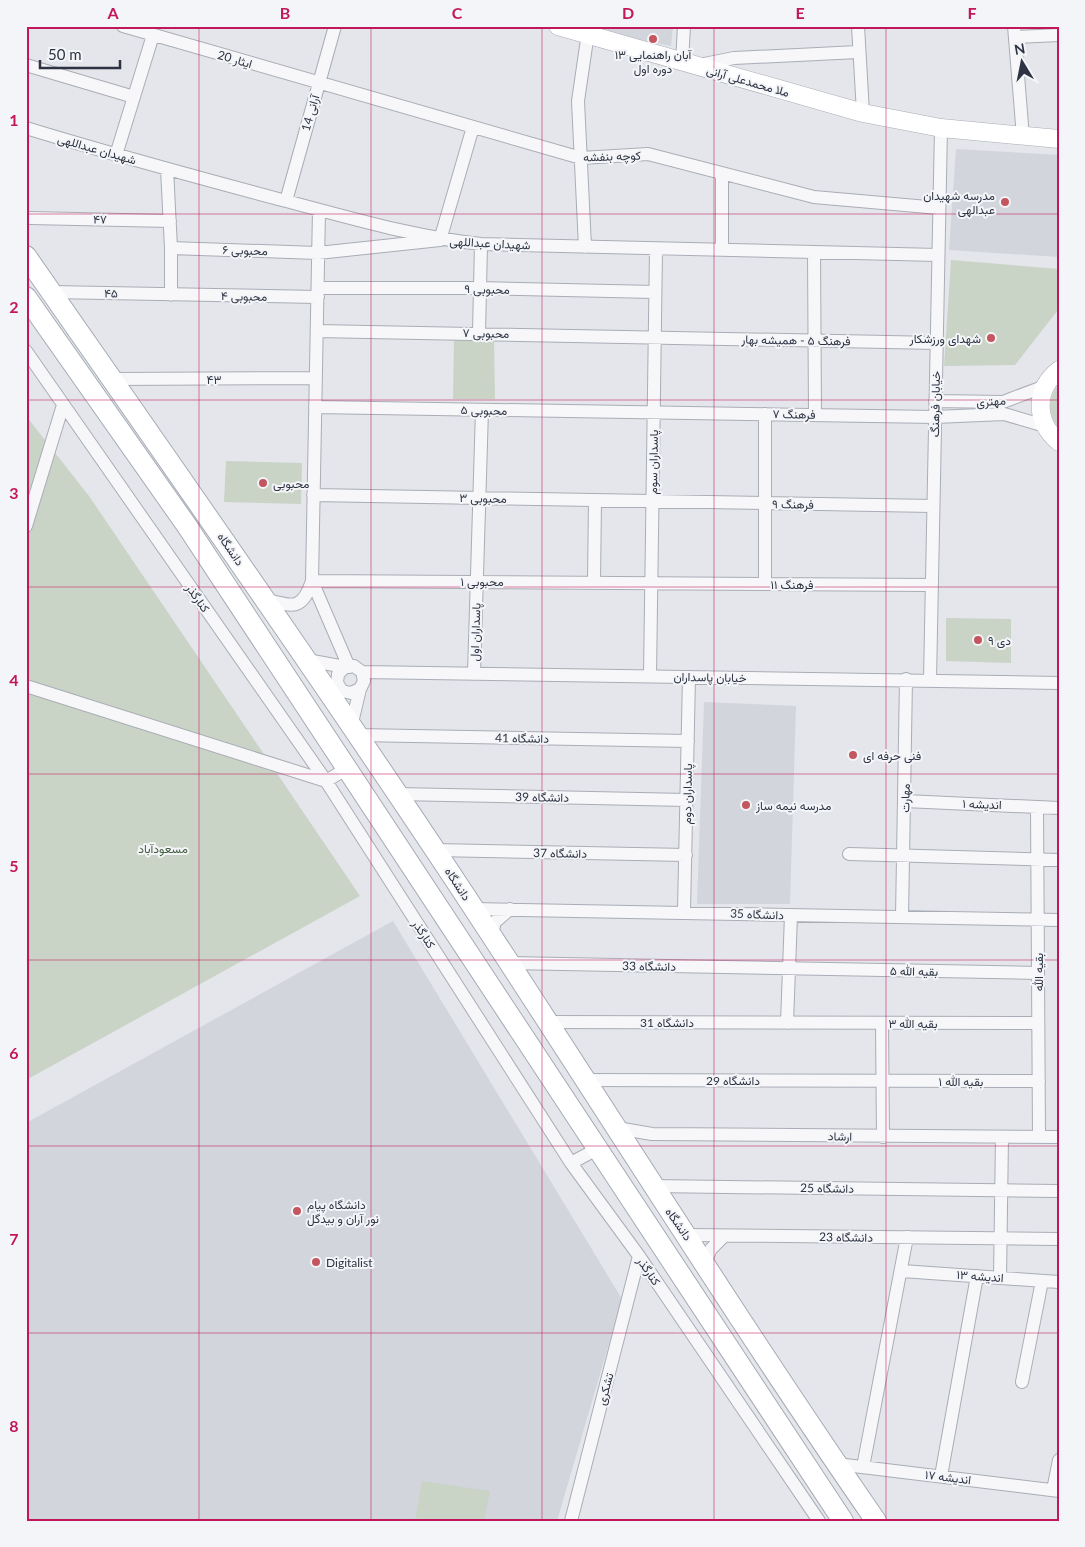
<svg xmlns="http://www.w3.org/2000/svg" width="1085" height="1547" viewBox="0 0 1085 1547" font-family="Lato,Vazirmatn,sans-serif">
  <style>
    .built { fill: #d3d5dc }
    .green { fill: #c9d4c6 }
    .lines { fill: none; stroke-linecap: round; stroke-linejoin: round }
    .street-casing { stroke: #a9adb5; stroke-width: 14 }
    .secondary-casing { stroke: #a9adb5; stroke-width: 19 }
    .primary-casing { stroke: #a5aab5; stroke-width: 22 }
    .street { stroke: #f7f7f9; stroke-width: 12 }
    .secondary { stroke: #fff; stroke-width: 18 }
    .primary { stroke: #fff; stroke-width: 20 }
    .grid { fill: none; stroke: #c2185b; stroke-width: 1; stroke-opacity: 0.55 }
    .poi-dot { fill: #c3565e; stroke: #f4f5f8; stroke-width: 2 }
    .labels { text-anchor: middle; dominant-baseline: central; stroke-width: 4; stroke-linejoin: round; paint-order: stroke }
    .poi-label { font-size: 12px; fill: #2d3342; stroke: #f4f5f8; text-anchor: start }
    .street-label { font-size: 12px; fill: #2d3342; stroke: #f4f5f8 }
    .park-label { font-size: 12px; fill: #3f5c3c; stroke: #f4f5f8 }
    .neatline { fill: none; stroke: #c2185b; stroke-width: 2 }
    .grid-label { font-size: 16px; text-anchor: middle; font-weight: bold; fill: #c2185b }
  </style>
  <rect width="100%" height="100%" fill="#e4e6eb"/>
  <!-- built -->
  <path class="built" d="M599,26H673L671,46L599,32Z
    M956,149L1059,155V257L949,250Z
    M704,702L796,706L790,904H697Z
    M393,921L622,1299L557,1521H26V1123Z"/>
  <!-- green -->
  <path class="green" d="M951,260L1059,269L1058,310L1015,365L944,366Z
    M454,340L494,341L495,399H453Z
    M1059,384V428C1047,415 1048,397 1059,384Z
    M26,416L89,496L360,896L26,1080Z
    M226,461L302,463L301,504L224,502Z
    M946,618L1011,619V663L946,661Z
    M422,1481L490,1491L484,1521H415Z"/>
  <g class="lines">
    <defs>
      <path id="street" d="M123,26L581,158L648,154L814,197L939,208
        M858,26L863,113
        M1014,26L1023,137
        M1015,37L1059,35
        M682,62L684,26
        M26,65L134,97
        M699,65L734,58L858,52
        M26,128C111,154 196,177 282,200C348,217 413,237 481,244L938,255
        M116,155L153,35
        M167,169L171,248V295
        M722,174V250
        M286,201L335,26
        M319,210L312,581L349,667
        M30,218L170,221
        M585,247L578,101L589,26
        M171,248L318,253L440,240L473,127
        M814,252L815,415
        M318,288H480L655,292
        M51,292L318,297
        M317,331L937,343
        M479,333L481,244
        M26,351L326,781L571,1163L639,1256L819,1521
        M112,379L316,378
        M935,401L1003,402L1045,386
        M315,407L935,417L1004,414L1045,426
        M313,495L933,506
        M26,526L63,405
        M594,582L595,500
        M765,584V414
        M265,599C293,607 302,611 312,581L932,585
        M307,660L345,667L354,666L362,672L364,681L360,689L351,693L342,691L337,683L338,674L345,667
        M362,672L1059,683
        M474,674L482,410
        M650,676L656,249
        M930,680L941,128
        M26,686L326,781L348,768
        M351,727L360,689
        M357,735L688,741
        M397,794L687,800
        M905,801L1059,808
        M1037,807L1039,1137
        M435,850L686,855
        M849,854L1059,860
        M474,909L1059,920
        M684,911L689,677
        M902,917L906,679
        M491,937L495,922L510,909
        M509,963L1038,973
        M547,1022L1038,1023
        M787,1023L791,915
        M882,1023L883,1137
        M584,1080L1039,1081
        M617,1128L652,1134L1059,1137
        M571,1163L597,1149
        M652,1186L1059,1191
        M687,1235L1059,1239
        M705,1262L711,1249L724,1236
        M902,1271L1059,1282
        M1000,1278L1002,1137
        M1022,1382L1042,1281
        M837,1464L1059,1491
        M863,1467L907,1237
        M941,1476L977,1276
        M1053,1490L1059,1460
        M571,1521L639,1256"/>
      <path id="secondary" d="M558,26L863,113L941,128L1059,139
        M1059,370C1034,390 1035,422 1059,442"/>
      <path id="primary" d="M26,256C168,460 310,662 447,868C591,1085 728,1307 876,1521
        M26,297L187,526L843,1521"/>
    </defs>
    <!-- street casing -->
    <use href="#street" class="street-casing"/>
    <!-- secondary casing -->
    <use href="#secondary" class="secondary-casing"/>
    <!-- primary casing -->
    <use href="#primary" class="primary-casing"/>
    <!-- street -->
    <use href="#street" class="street"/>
    <!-- secondary -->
    <use href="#secondary" class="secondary"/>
    <!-- primary -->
    <use href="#primary" class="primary"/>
  </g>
  <!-- grid -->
  <path class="grid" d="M199,26V1521M371,26V1521M542,26V1521M714,26V1521M886,26V1521M26,214H1059M26,400H1059M26,587H1059M26,774H1059M26,960H1059M26,1146H1059M26,1333H1059"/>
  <!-- markers -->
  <g class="poi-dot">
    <circle cx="653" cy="39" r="5"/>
    <circle cx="1005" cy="202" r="5"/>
    <circle cx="991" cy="338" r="5"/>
    <circle cx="263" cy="483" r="5"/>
    <circle cx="978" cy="640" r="5"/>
    <circle cx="853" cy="755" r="5"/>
    <circle cx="746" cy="805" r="5"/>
    <circle cx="297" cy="1211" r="5"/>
    <circle cx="316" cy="1262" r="5"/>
  </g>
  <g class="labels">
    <!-- poi labels -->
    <g class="poi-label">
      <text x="653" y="54" text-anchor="middle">۱۳ آبان راهنمایی<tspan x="653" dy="14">دوره اول</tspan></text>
      <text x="995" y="195" text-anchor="end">مدرسه شهیدان<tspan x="995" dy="14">عبدالهی</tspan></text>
      <text x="981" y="338" text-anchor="end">شهدای ورزشکار</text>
      <text x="273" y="483">محبوبی</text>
      <text x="988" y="640">۹ دی</text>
      <text x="863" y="755">فنی حرفه ای</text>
      <text x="756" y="805">مدرسه نیمه ساز</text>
      <text x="307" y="1204">دانشگاه پیام<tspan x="307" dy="14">نور آران و بیدگل</tspan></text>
      <text x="326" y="1262">Digitalist</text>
    </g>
    <!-- street labels -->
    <g class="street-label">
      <text transform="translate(235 59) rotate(16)">ایثار 20</text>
      <text transform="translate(748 81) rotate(16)">ملا محمدعلی آرانی</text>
      <text transform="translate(310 113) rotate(-74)">آرانی 14</text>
      <text transform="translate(97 149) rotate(16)">شهیدان عبداللهی</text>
      <text transform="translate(612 156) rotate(-2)">کوچه بنفشه</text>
      <text transform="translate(100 219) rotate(1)">۴۷</text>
      <text transform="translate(490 243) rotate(3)">شهیدان عبداللهی</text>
      <text transform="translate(245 250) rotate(2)">محبوبی ۶</text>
      <text transform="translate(487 289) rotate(1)">محبوبی ۹</text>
      <text transform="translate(111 293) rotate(1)">۴۵</text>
      <text transform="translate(244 296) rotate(1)">محبوبی ۴</text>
      <text transform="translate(486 333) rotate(1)">محبوبی ۷</text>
      <text transform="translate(796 340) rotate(1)">فرهنگ ۵ - همیشه بهار</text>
      <text x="214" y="379">۴۳</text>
      <text transform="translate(991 401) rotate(-4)">مهتری</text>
      <text transform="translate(935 404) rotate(-89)">خیابان فرهنگ</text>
      <text transform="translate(484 410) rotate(1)">محبوبی ۵</text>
      <text transform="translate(794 414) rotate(1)">فرهنگ ۷</text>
      <text transform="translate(653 462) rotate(-89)">پاسداران سوم</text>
      <text transform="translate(483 498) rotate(1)">محبوبی ۳</text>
      <text transform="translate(793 504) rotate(1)">فرهنگ ۹</text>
      <text transform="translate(231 549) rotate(56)">دانشگاه</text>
      <text x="482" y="581">محبوبی ۱</text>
      <text x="792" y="584">فرهنگ ۱۱</text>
      <text transform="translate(198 598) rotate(55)">کنارگذر</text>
      <text transform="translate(475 632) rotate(-88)">پاسداران اول</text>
      <text transform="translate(710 677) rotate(1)">خیابان پاسداران</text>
      <text transform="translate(522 738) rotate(1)">دانشگاه 41</text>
      <text transform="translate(687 794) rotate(-89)">پاسداران دوم</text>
      <text transform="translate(542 797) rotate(1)">دانشگاه 39</text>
      <text transform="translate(905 798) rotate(-89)">مهارت</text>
      <text transform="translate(982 804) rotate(2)">اندیشه ۱</text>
      <text transform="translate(560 853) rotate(1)">دانشگاه 37</text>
      <text transform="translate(458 884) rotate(57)">دانشگاه</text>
      <text transform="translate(757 914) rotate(2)">دانشگاه 35</text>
      <text transform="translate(424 934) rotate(57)">کنارگذر</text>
      <text transform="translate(649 966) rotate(1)">دانشگاه 33</text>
      <text transform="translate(914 971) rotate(1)">بقیه الله ۵</text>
      <text transform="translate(1038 972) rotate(-90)">بقیه الله</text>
      <text x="667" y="1022">دانشگاه 31</text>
      <text x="913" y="1023">بقیه الله ۳</text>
      <text x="733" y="1080">دانشگاه 29</text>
      <text x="961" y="1081">بقیه الله ۱</text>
      <text transform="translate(840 1136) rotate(1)">ارشاد</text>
      <text transform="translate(827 1188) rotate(1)">دانشگاه 25</text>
      <text transform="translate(679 1224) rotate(55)">دانشگاه</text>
      <text transform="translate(846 1237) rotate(1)">دانشگاه 23</text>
      <text transform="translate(649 1271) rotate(56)">کنارگذر</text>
      <text transform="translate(980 1276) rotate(4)">اندیشه ۱۳</text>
      <text transform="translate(605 1389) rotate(-75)">تشکری</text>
      <text transform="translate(948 1477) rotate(7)">اندیشه ۱۷</text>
    </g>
    <!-- park labels -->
    <g class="park-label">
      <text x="163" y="848">مسعودآباد</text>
    </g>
  </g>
  <!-- border -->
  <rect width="1085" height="1547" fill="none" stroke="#f4f5f8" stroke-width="55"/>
  <!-- north arrow -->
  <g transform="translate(1022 62) rotate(350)" stroke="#f4f5f8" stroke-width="4" paint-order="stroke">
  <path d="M0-4L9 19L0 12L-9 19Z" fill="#2d3342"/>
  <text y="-8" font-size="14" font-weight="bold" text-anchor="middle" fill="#2d3342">N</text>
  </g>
  <!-- scale -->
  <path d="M40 60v8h80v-8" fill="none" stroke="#2d3342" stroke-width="2.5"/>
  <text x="48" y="60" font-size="15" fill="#2d3342" stroke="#f4f5f8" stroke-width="4" paint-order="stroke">50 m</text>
  <rect x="28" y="28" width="1030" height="1492" class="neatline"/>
  <g class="grid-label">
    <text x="113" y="19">A</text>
    <text x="285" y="19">B</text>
    <text x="457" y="19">C</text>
    <text x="628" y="19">D</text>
    <text x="800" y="19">E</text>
    <text x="972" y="19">F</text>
    <text x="14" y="126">1</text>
    <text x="14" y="313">2</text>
    <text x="14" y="499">3</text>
    <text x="14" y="686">4</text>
    <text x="14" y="872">5</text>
    <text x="14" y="1059">6</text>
    <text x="14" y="1245">7</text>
    <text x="14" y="1432">8</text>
  </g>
</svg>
